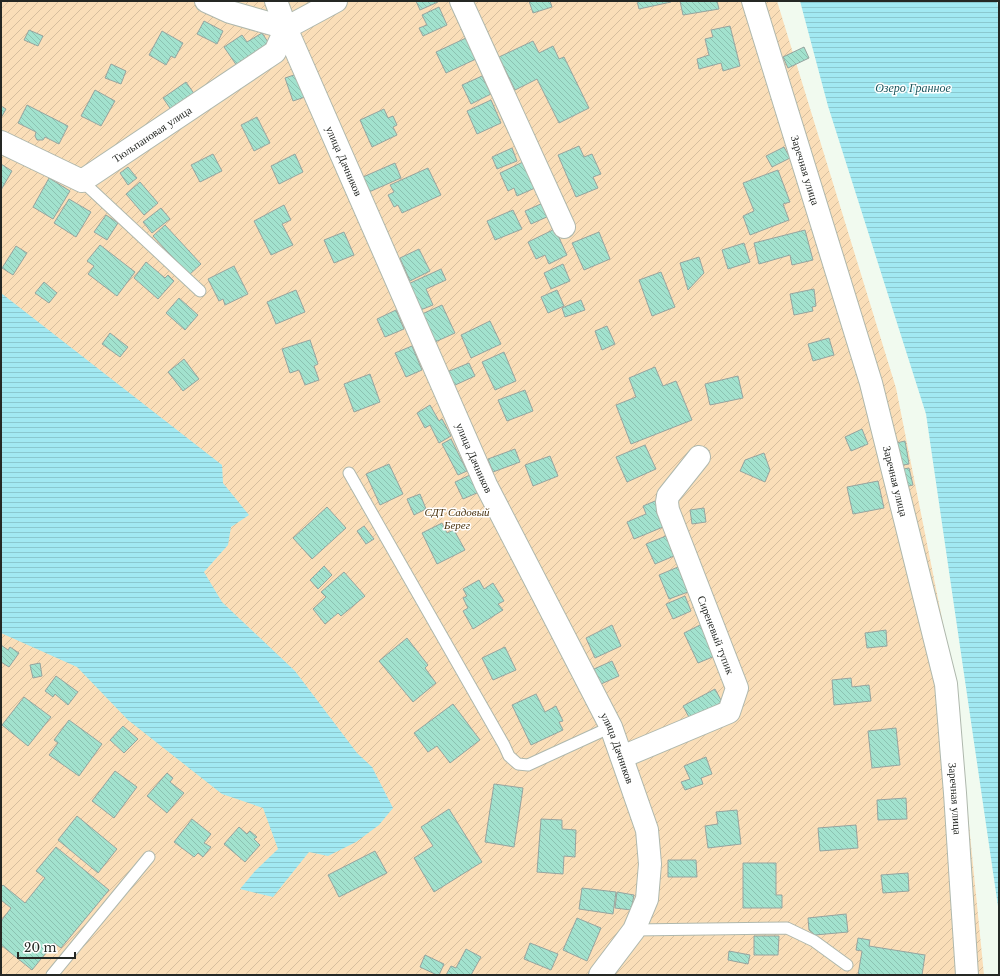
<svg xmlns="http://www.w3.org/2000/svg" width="1000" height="976" viewBox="0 0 1000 976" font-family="'Libre Baskerville',serif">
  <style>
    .garden { fill: url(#garden-furrows) }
    .water { fill: url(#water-rules) }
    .building { fill: url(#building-back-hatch); stroke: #96a49f }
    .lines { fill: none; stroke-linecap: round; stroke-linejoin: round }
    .service-casing { stroke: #afb8ad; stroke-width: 13 }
    .minor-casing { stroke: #afb8ad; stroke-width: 24 }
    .service { stroke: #fff; stroke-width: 11 }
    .minor { stroke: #fff; stroke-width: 22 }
    .labels { text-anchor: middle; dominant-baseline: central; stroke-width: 3; stroke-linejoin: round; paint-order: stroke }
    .street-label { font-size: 11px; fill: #252824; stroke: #fff }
    .park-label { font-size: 11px; font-style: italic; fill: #49320d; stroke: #fff }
    .water-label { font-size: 12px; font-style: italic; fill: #1c575e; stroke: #fff }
  </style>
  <defs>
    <pattern id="garden-furrows" width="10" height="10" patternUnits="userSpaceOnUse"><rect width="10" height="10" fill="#fadeb8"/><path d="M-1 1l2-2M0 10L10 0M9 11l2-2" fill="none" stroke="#d6be9e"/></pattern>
    <pattern id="water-rules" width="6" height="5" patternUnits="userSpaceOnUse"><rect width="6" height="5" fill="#a2e9f2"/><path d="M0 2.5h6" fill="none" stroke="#8bc8cf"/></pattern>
    <pattern id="building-back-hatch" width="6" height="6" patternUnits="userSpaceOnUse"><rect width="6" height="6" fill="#a2e2ce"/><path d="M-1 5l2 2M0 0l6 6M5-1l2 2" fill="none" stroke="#8bc2b1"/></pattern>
  </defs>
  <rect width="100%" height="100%" fill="#f1faef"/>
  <!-- garden -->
  <path class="garden" d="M1,1H777L896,388L955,684L984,975H1Z"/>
  <!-- water -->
  <path class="water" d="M800,1H997L999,11V913L926,414L828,106Z
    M1,293L222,465L223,483L249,515L231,527L228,545L204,572L222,602L295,671L357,753L372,767L393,808L379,825L356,842L328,856L309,852L273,897L240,889L255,871L278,849L263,808L222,794L128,720L77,667L1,633Z"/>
  <!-- building -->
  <path class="building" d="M416,1H438V2L420,10Z
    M529,1H550L552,7L533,13Z
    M637,1H671V2L639,9Z
    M680,1H717L719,9L683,15Z
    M439,7L447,25L423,36L419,28L427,25L422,15Z
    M204,21L223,31L217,44L197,34Z
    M730,26L740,66L723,71L721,63L699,69L697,59L709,55L705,39L713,37L711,30Z
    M29,30L43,36L38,46L24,40Z
    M162,31L183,43L175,58L171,56L166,65L149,55Z
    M262,33L270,45L237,66L224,47L242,35L247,42Z
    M466,38L476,59L446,73L436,52Z
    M533,41L539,53L553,46L559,59L564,57L589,108L559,123L537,79L515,90L499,57Z
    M804,47L809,58L788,68L783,57Z
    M111,64L126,71L121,84L105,78Z
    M297,74L305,97L293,101L285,78Z
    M482,76L491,94L471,104L462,85Z
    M186,82L195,95L172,111L163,98Z
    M95,90L115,101L101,126L81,116Z
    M491,100L501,123L477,134L467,111Z
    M27,105L68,126L59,144L45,137L43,140H37L35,136L36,132L18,123Z
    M1,106L6,109L1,118Z
    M384,109L388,118L393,116L397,125L393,127L397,135L372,147L360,120Z
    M257,117L270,143L254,151L241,125Z
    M579,146L584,157L592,154L601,174L593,177L598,188L576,197L558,155Z
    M784,147L790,158L772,167L766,156Z
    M512,148L517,161L497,169L492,157Z
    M213,154L222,171L200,182L191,165Z
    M295,154L303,172L279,184L271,166Z
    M523,162L535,188L517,196L514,188L508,191L500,173Z
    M395,163L401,178L369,192L363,177Z
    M1,164L12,171L1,190Z
    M128,167L137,178L128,185L120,173Z
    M428,168L441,195L402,213L398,205L394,207L388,195L394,192L390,185Z
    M778,170L790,202L783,204L789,220L750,235L743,216L754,211L743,183Z
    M49,178L70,191L53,219L33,207Z
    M140,182L158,203L144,215L126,194Z
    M69,199L91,212L76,237L54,223Z
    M543,203L549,216L531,224L525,211Z
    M284,205L291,220L282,224L293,245L271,255L254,221Z
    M161,208L170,219L152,233L143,222Z
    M513,210L522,229L495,240L487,221Z
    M106,215L118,223L107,240L94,232Z
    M165,225L201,264L189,275L153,236Z
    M555,229L567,255L549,264L545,255L536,259L528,242Z
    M805,230L813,260L792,265L790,255L759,264L754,243Z
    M344,232L354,255L334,263L324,240Z
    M599,232L610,259L584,270L572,243Z
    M744,243L750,262L728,269L722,250Z
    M100,245L135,272L117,296L88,274L94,266L87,261Z
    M16,246L27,253L13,275L2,268Z
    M419,249L430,271L410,281L400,258Z
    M699,257L704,273L688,290L680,263Z
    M146,262L165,278L168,275L174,281L158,299L134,278Z
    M563,264L570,281L551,289L544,273Z
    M234,266L248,294L225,305L223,299L219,301L208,279Z
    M441,269L446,280L426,289L433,305L418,311L406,285Z
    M661,272L675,307L652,316L639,280Z
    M44,282L57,293L49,303L35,293Z
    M814,289L816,306L812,307L813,311L794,315L790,294Z
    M296,290L305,312L276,324L267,302Z
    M557,290L564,306L548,313L541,297Z
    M179,298L198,315L185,330L166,313Z
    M581,300L585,310L565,317L562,308Z
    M442,305L455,333L435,342L422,314Z
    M396,310L404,329L385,337L377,319Z
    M490,321L501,344L471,358L461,335Z
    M607,326L615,344L602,350L595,331Z
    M110,333L128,347L120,357L102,344Z
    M829,338L834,355L813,361L808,344Z
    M310,340L318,364L314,366L319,380L305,385L299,370L290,373L282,349Z
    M412,346L422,370L406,377L395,353Z
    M504,352L516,381L495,390L482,362Z
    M184,359L199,379L183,391L168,372Z
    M469,363L475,376L453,386L447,372Z
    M655,367L663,386L676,381L692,420L631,444L616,405L636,397L629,378Z
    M370,374L380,402L354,412L344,384Z
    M738,376L743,398L710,405L705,384Z
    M525,390L533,411L507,421L498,400Z
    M430,405L439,421L442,419L451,436L439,443L430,425L425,428L417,413Z
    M862,429L868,444L851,451L845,437Z
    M451,439L467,471L458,475L442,444Z
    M905,441L909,464L897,466L892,444Z
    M645,445L656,469L627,482L616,457Z
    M515,449L520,462L493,472L488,459Z
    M764,453L770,470L765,482L740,471L745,460Z
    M550,456L558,476L533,486L525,465Z
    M389,464L403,494L380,505L366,474Z
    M909,468L913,485L901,488L898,470Z
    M470,475L479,492L463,499L455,482Z
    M878,481L884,508L853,514L847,487Z
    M420,494L426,509L414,515L407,499Z
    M655,501L659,509L656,511L663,527L634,539L627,522L646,514L643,506Z
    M327,507L346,528L312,559L293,538Z
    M704,508L706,522L692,524L690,510Z
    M442,523L447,533L454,530L465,550L437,564L422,533Z
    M364,526L374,539L366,544L357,531Z
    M666,536L674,556L655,564L646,544Z
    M324,566L332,575L318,589L310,580Z
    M678,567L688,592L669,599L659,575Z
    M344,572L365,596L341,616L338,613L325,624L313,609L326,597L321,592Z
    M479,580L484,589L493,583L504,601L498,604L503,610L473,629L463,611L468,608L463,598L467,596L463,589Z
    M685,596L691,611L673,619L666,604Z
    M612,625L621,646L595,658L586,638Z
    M700,625L715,656L698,663L684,633Z
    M886,630L887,646L867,648L865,633Z
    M407,638L428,665L425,668L436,683L413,702L379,661Z
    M1,645L8,650L10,647L19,653L9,667L1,662Z
    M505,647L516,670L493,680L482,658Z
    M612,661L619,676L601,684L594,669Z
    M40,663L42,676L33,678L30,665Z
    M56,676L78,692L68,705L55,694L53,697L45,691Z
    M851,678L852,687L869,685L871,701L834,705L832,680Z
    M715,689L722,702L690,719L683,706Z
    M536,694L545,712L556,706L563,721L559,722L563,730L531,745L512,705Z
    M24,697L51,717L28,746L2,725Z
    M453,704L480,740L450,763L437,746L428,752L414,733Z
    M69,720L102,744L79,776L49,755L58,743L54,740Z
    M123,726L138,739L124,753L110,740Z
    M896,728L900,765L872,768L868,731Z
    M706,757L712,774L701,778L703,784L685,790L681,782L690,779L684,766Z
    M115,771L137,787L114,818L92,801Z
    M167,773L173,778L170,782L184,793L167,813L147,796Z
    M494,784L523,788L514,847L485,842Z
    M906,798L907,819L878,820L877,800Z
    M449,809L482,862L434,892L414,858L433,846L421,827Z
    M737,810L741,844L708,848L705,826L718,824L716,812Z
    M77,816L117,849L98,873L58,840Z
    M192,819L211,834L204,843L211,847L203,857L198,853L194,857L174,842Z
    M541,819L562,820V829L576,830L575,857L564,856L563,874L537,872Z
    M856,825L858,848L820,851L818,828Z
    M239,827L247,834L250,831L257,837L254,839L260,845L245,862L224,844Z
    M56,847L109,890L61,948L54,943L32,970L1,945V921L11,908L1,900V887L3,885L25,903L45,878L36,871Z
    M375,851L387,873L339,897L328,875Z
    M668,860H696L697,877H668Z
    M743,863H776V895H782V908H743Z
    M908,873L909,891L883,893L881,875Z
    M582,888L616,892L613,914L579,909Z
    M617,892L634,895L631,910L615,908Z
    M846,914L848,932L815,935L809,930L808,918Z
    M577,918L601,928L587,961L563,950Z
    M754,936H779L778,955H754Z
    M858,938L870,940L869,946L925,955L922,975H858L862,951L856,950Z
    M530,943L558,954L551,970L524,959Z
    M466,949L481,957L471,975H446L451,966L456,968Z
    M729,951L750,955L748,964L728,960Z
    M425,955L444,964L439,975H437L420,967Z"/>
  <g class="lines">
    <defs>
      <path id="service" d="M82,181L200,291
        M349,473L504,745L509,756L518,764L528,765L611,727
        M634,930L787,928L814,941L847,965
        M52,975L149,857"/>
      <g id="minor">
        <path d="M206,1L230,12L286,28"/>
        <path id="s1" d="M276,1L286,28L486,485L611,727L647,830L650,864L647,899L634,930L600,975"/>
        <path d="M461,1L564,227"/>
        <path id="s2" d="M753,1L871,383L946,684L955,793L967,975"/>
        <path d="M286,28L336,1"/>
        <path id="s3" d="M1,142L82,181L275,52L286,28"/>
        <path d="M622,757L729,712L737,688L668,510L667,502L668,496L699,457"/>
      </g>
    </defs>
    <!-- service casing -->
    <use href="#service" class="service-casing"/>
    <!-- minor casing -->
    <use href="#minor" class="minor-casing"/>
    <!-- service -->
    <use href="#service" class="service"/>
    <!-- minor -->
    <use href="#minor" class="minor"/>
  </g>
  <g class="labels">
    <!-- street labels -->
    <g class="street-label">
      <text stroke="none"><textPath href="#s3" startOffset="174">Тюльпановая улица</textPath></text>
      <text stroke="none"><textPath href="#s1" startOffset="174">улица Дачников</textPath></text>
      <text stroke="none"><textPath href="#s2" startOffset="177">Заречная улица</textPath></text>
      <text stroke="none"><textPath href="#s1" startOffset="498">улица Дачников</textPath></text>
      <text stroke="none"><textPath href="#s2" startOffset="501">Заречная улица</textPath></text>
      <text transform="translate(716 635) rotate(69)">Сиреневый тупик</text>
      <text stroke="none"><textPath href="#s1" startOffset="822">улица Дачников</textPath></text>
      <text stroke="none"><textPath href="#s2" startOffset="825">Заречная улица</textPath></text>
    </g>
    <!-- park labels -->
    <g class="park-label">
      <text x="457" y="512">СДТ Садовый<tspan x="457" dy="13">Берег</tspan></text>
    </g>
    <!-- water labels -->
    <g class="water-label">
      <text x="913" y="87">Озеро Гранное</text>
    </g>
  </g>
  <!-- border -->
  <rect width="1000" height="976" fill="none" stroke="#252824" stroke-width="4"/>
  <!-- scale -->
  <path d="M18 952v6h57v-6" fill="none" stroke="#252824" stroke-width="2"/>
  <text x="24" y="952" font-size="12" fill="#252824" stroke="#ffffff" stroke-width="3" paint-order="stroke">20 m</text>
</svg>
